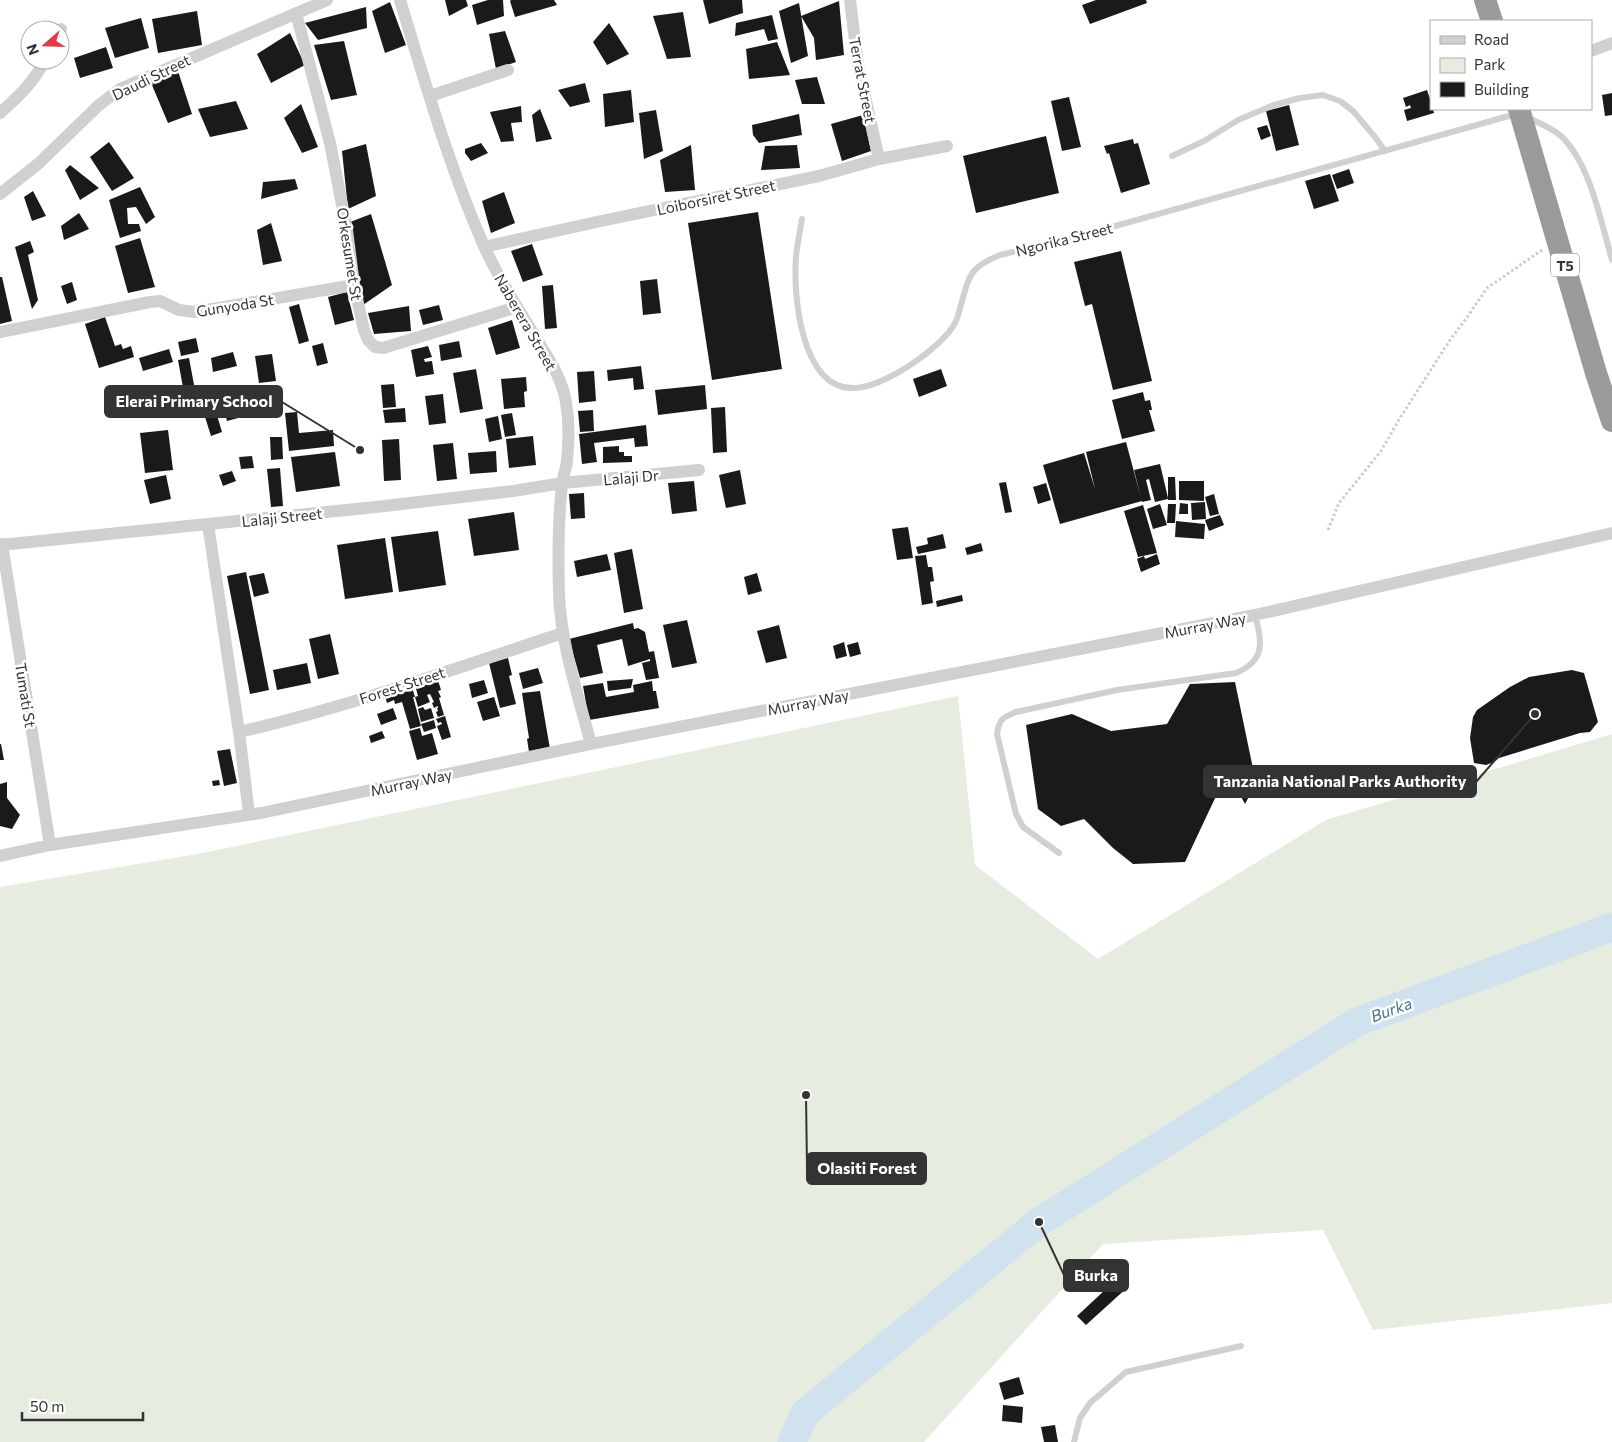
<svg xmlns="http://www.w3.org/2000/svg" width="1612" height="1442" viewBox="0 0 1612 1442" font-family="Commissioner,sans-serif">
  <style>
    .green { fill: #e6ecdf }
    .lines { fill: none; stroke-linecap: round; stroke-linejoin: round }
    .river { stroke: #cfe2ee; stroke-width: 29 }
    .building { fill: #1a1a1a }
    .path { stroke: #cdcdcd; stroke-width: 3; stroke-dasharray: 2.5 2.5; stroke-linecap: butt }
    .lane { stroke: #d0d0d0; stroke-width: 6 }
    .street { stroke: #d0d0d0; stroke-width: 12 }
    .highway { stroke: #9a9a9a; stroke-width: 22 }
    .labels { text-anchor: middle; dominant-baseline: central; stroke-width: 5; stroke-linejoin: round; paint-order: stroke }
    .shield { fill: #fff; stroke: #707070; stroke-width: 1 }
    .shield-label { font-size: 14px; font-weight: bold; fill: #333 }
    .street-label { font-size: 15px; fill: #333; stroke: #fff }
    .water-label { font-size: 16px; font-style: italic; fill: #3f7597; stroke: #fff }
    .leader { fill: none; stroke: #333; stroke-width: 2 }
    .callout-dot { fill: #333; stroke: #fff; stroke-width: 2 }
    .callout { fill: #333; stroke: #333; stroke-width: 2 }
    .callout-label { font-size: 16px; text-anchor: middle; font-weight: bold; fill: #fff }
  </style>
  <rect width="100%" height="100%" fill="#fff"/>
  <!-- green -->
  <path class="green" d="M958,696L975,865L1098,959L1326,820L1612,734V1303L1373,1330L1323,1230L1103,1244L924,1442H0V887L198,854Z"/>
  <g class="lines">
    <!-- river -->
    <path class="river" d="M792,1442L805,1413L1039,1222L1357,1022L1612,927"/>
  </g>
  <!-- building -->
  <path class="building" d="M445,0H466L468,6L449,16Z
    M488,0H503L504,16L477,25L472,5Z
    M511,0H554L557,5L515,17L510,1Z
    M703,0H742L743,13L709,24Z
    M1096,0H1146L1147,3L1090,24L1082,5Z
    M839,1L844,55L816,60L814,38L801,16Z
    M390,2L406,45L385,53L372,11Z
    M799,3L808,56L791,63L779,11Z
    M366,7L367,28L318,40L305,23Z
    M197,11L202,45L158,53L152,19Z
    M683,12L691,57L667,59L653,16Z
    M772,15L778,39L768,41L764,29L735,36L736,23Z
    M141,18L149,48L115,58L105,28Z
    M609,23L629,54L607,65L593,42Z
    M505,31L516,62L496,69L489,34Z
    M290,33L305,65L271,83L257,54Z
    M344,41L357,95L331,100L314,45Z
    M777,42L790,75L749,79L746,49Z
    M106,47L113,68L80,78L74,58Z
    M177,68L192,114L168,123L149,78Z
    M817,77L825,104H802L795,80Z
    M585,83L590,102L570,107L558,90Z
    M631,90L634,122L605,127L603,94Z
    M1427,90L1431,102V109H1433L1434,113L1407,121L1404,110L1411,108L1410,105L1406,107L1403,98Z
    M1612,93V115L1605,116L1602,95Z
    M1069,97L1081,147L1062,151L1051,101Z
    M236,101L248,129L210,137L198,109Z
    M301,104L318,147L302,153L284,118Z
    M1289,105L1299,145L1276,151L1266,111Z
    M521,106L522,122L511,123L514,141L501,142L490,112Z
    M540,109L552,139L536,142L532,115Z
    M656,110L663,151L644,159L639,113Z
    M799,114L802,135L759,143L753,135L752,125Z
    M863,115L871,151L842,161L831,124Z
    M1267,125L1271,136L1261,140L1257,128Z
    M1046,136L1059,193L976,213L963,156Z
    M1133,139L1134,144L1138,143L1150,184L1121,193L1109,153L1107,154L1104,146Z
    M109,142L134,178L112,191L90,157Z
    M481,143L488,153L471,161L465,153V149Z
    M366,144L376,196L348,209L342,151Z
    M691,145L695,190L665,192L660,160Z
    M797,145L800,168L761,170L765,146Z
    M70,165L99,188L80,200L65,170Z
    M1349,169L1354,183L1337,189L1332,175Z
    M1330,174L1339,201L1314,209L1305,181Z
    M295,179L298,189L261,199L263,182Z
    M140,187L155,217L146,224L136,207L127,208L128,224H139L141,231L120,238L109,200Z
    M33,191L46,216L32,221L24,197Z
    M504,192L515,223L491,233L482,201Z
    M758,212L782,369L712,380L688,223Z
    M79,213L89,229L64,240L61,226Z
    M371,214L392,285L363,305L350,222Z
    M271,223L282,261L263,265L257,230Z
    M140,238L155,287L128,293L115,246Z
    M30,241L34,252L28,255L38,300L32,309L15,247Z
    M532,244L543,275L523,282L511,251Z
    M1121,251L1152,381L1113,390L1092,304L1085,306L1074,262Z
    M0,277H2L12,321L0,324Z
    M657,279L661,313L643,315L640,281Z
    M72,282L77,300L67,304L61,286Z
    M553,285L557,328L545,329L542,286Z
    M347,292L354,320L335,325L328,297Z
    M299,304L309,341L299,344L289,307Z
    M439,305L443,320L423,325L419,310Z
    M409,306L411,331L374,334L368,313Z
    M105,317L115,346L121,344L123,349L131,346L134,357L99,368L85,324Z
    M512,320L520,348L496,355L488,328Z
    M196,338L199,352L181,356L178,342Z
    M459,341L462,357L441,361L439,345Z
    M323,343L328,363L317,366L312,346Z
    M428,346L432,357L424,359L425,362L432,361L434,374L416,377L411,350Z
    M169,349L173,362L143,371L139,358Z
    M233,352L237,366L213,372L211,358Z
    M272,354L276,381L259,383L255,356Z
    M189,358L195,390L184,393L178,360Z
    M641,366L644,389L634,390L633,378L608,381L607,370Z
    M476,369L483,409L460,413L453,373Z
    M941,369L947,386L919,397L913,379Z
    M594,371L596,401L579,403L577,372Z
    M526,377L527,391L524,392L525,407L504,409L501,379Z
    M394,384L396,407L383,408L381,385Z
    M705,385L707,409L658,415L655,390Z
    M231,392L238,418L227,421L220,395Z
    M1143,392L1145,401L1150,400L1152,410H1149L1155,431L1122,439L1112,400Z
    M443,394L446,423L429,425L425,396Z
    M211,395L222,432L211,436L199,398Z
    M725,407L727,452L713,453L711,408Z
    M405,408L406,422L385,423L383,410Z
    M593,410L594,431L580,432L578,411Z
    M297,412L299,433L333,430L334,446L289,451L285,413Z
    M512,413L516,435L505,437L501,415Z
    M498,416L502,439L489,442L485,419Z
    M646,425L648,446L635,447L634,438L594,443L597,462L582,464L579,434Z
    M168,430L173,470L145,473L140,433Z
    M533,436L536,465L509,468L506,439Z
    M270,437H282L283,459L271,460Z
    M399,439L401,480L384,481L382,440Z
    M1126,442L1141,498L1134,470L1160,464L1168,498V477H1175L1176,500H1168V499L1155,502L1149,479L1146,480L1151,500L1142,502V501L1060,524L1043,465L1084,453L1095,489L1086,452Z
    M453,443L457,479L437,481L433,445Z
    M619,446V452H624V456H632V462L603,463V447Z
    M496,451L497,472L470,474L468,453Z
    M335,452L340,486L296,492L291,457Z
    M252,456L254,468L241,469L239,457Z
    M280,468L283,506L271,507L267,469Z
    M740,470L746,504L726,508L719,475Z
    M232,471L236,481L223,486L219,475Z
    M166,475L171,499L150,504L144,480Z
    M694,481L697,511L672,514L668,483Z
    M1179,481H1204V501L1179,500Z
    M1006,482L1012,512L1005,513L999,483Z
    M1046,483L1051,500L1038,504L1033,487Z
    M584,493L585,518L571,519L569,494Z
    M1214,494L1219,514L1210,516L1205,497Z
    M1205,502L1206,519L1192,520L1191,503Z
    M1180,503L1188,504V514H1179Z
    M1160,504L1167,525L1153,529L1147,509Z
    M1168,504H1176L1175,523H1167Z
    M1143,505L1157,553L1138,557L1124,511Z
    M514,512L519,550L474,556L468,519Z
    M1220,515L1224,525L1209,531L1205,520Z
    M1176,521L1205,524L1204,539L1175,537Z
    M908,527L913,558L897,560L892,529Z
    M438,531L446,585L399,592L391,537Z
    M943,534L946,548L918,554L916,547L928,544L927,538Z
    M385,538L393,592L345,599L337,545Z
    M981,543L983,551L967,555L965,548Z
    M632,549L643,609L624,613L614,553Z
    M607,554L611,570L577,577L574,561Z
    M1157,554L1160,564L1141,572L1137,559L1144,556L1145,559Z
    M926,555L928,567H932L934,581L930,582L933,603L922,605L915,556Z
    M246,572L269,690L250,694L227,576Z
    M264,573L269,593L254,597L249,576Z
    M757,573L762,591L748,595L744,577Z
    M962,595L963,601L937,607L936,601Z
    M687,620L697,663L672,668L663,625Z
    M633,623L634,629L638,628L645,632L649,652L654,651L659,678L646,680L642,663L650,661V659L628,666L622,639L597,645L603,673L580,678L569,639Z
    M779,625L787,658L766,663L757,631Z
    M330,634L339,674L318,679L309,639Z
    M844,642L847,656L836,659L833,646Z
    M858,642L861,654L850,657L847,645Z
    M508,658L512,675L509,676L516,704L500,708L489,663Z
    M307,663L311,683L277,690L273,670Z
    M538,668L543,683L523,689L519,673Z
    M1572,670L1584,673L1598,722L1590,732L1580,733L1499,758L1494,762L1486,765L1474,763L1470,738L1473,717L1477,710L1510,687L1529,677Z
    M437,677L441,690L438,691L441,697L439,698L444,715L438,717L436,712L438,711L437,708H438V706L434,708L432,703L434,702L430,694L427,695L430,702L418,707L415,697L418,696L415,685Z
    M633,679L631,688L608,691L607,681Z
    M484,680L488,693L472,698L469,684Z
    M652,681L653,691H656L659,708L589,720L583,686L603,683L606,697L634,692L633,685Z
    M1235,682L1256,783L1245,804L1238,791L1217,794L1185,862L1133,864L1113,848L1084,819L1061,826L1038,809L1026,725L1072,714L1111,731L1167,724L1190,684Z
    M411,684L415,697H413L421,726L410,729L402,702L395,704L394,700L387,703L384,692Z
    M540,691L550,749L529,752L527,739L529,738L522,693Z
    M494,697L500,716L483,721L477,702Z
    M423,707L425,710L431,708L434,718L421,722L418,709Z
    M393,708L397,719L381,725L377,714Z
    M445,716L451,737L442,740L437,726L442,724L441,722L438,723L436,719Z
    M434,720L436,728L424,732L421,724Z
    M420,728L422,736L432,733L438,754L417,760L409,731Z
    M382,731L385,738L371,743L369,736Z
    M0,744H1L4,760H0Z
    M230,749L237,783L224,786L217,751Z
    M219,780L220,785L213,786L212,781Z
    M7,782V798L20,815L12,829L0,826V784Z
    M1120,1276L1129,1286L1086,1325L1077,1316Z
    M1019,1377L1024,1394L1004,1400L999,1383Z
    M1003,1405L1023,1407L1022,1423L1002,1421Z
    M1055,1425L1058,1442H1044L1041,1427Z"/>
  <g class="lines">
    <!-- path -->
    <path class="path" d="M1328,530L1339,503L1381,451L1400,418L1450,340L1468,316L1487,288L1542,250"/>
    <!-- lane -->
    <path class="lane" d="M1527,117C1537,122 1552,128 1561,136C1590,163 1601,222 1612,260
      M1172,156L1204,141L1238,120L1274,105L1300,98L1323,95L1340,101L1353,111L1375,137L1385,151
      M802,219C800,232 797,244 796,257C793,295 801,391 855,388C884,387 942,348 955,323C958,318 959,311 961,305C969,275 970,267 1000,255L1069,239L1516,114
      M1059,853L1023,827L1016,814L997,734C999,719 1002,718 1016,712L1117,690L1236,673C1266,660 1262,642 1255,615
      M1074,1442L1080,1418L1090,1403L1126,1372L1241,1346"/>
    <!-- street -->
    <path class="street" d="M400,0C425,82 449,167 484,246C498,278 518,308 536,338C549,359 562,378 566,402C569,420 569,442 567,461C566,469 563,476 562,484C558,520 558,558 559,594C561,645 578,695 591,744
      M850,0L858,65L879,159
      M296,13L330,143L347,230L354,285L364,330L368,340L375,347L383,348L517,307
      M60,31L61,29
      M1591,51L1612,43
      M430,96L508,70
      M0,113C18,97 34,82 45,60
      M0,194L38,164L99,105L120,89L327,0
      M484,247L601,221L819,176L879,159L947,146
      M0,332L150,302L160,301L179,310L195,312L354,285
      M208,524L239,732L249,814
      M2,544L50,845
      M0,545L376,507L513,491L563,483L699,470
      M239,732C349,707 456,668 563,633
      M0,856L50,845L261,813L591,744L1255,615L1612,533"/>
    <!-- highway -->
    <path class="highway" d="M1485,0L1492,21
      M1519,109L1596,373L1612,421"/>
  </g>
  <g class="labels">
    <!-- shield labels -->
    <rect class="shield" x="1551" y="253.5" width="28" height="23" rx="4"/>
    <g class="shield-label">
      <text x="1565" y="265">T5</text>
    </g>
    <!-- street labels -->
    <g class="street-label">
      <text transform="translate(151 77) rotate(-26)">Daudi Street</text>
      <text transform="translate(863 80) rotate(79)">Terrat Street</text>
      <text transform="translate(716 197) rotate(-12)">Loiborsiret Street</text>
      <text transform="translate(1064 239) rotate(-14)">Ngorika Street</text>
      <text transform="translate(350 254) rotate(81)">Orkesumet St</text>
      <text transform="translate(235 305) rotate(-9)">Gunyoda St</text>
      <text transform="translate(526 322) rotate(60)">Naberera Street</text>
      <text transform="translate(631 477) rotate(-5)">Lalaji Dr</text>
      <text transform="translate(282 517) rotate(-6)">Lalaji Street</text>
      <text transform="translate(1205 625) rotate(-11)">Murray Way</text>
      <text transform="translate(402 685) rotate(-18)">Forest Street</text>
      <text transform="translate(26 695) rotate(81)">Tumati St</text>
      <text transform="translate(808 702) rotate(-11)">Murray Way</text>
      <text transform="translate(411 782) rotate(-12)">Murray Way</text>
    </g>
    <!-- water labels -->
    <g class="water-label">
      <text transform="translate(1391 1009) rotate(-20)">Burka</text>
    </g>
  </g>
  <!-- callouts -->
  <path class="leader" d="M360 450L282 402M1535 714L1476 782M806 1095L807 1168M1039 1222L1064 1275"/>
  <g class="callout-dot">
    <circle cx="360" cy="450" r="5"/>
    <circle cx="1535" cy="714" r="5"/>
    <circle cx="806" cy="1095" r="5"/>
    <circle cx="1039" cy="1222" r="5"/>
  </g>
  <g class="callout">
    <rect x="105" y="386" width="177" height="31" rx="5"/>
    <rect x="1204" y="766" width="272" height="31" rx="5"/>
    <rect x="807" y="1153" width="119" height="31" rx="5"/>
    <rect x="1064" y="1260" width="64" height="31" rx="5"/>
  </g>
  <g class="callout-label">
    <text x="194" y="407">Elerai Primary School</text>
    <text x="1340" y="787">Tanzania National Parks Authority</text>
    <text x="867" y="1174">Olasiti Forest</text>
    <text x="1096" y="1281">Burka</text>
  </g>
  <!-- legend -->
  <rect x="1430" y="20" width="162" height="90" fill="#ffffff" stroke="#adadad"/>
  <rect x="1440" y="36" width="25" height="8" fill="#d0d0d0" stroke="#adadad"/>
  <text x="1474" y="45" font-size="15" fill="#333333">Road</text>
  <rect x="1440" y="58" width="25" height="15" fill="#e6ecdf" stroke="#adadad"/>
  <text x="1474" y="70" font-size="15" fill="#333333">Park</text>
  <rect x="1440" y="82" width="25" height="15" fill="#1a1a1a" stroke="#adadad"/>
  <text x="1474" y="95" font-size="15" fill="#333333">Building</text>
  <!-- north arrow -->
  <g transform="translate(45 45) rotate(250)"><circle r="24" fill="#ffffff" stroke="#adadad"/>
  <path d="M0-4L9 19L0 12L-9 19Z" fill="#e63946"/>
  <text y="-8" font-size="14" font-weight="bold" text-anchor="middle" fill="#333333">N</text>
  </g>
  <!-- scale -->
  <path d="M22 1412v8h121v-8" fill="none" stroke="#333333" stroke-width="2.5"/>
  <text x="30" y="1412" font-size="15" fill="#333333" stroke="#ffffff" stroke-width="4" paint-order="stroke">50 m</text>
</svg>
